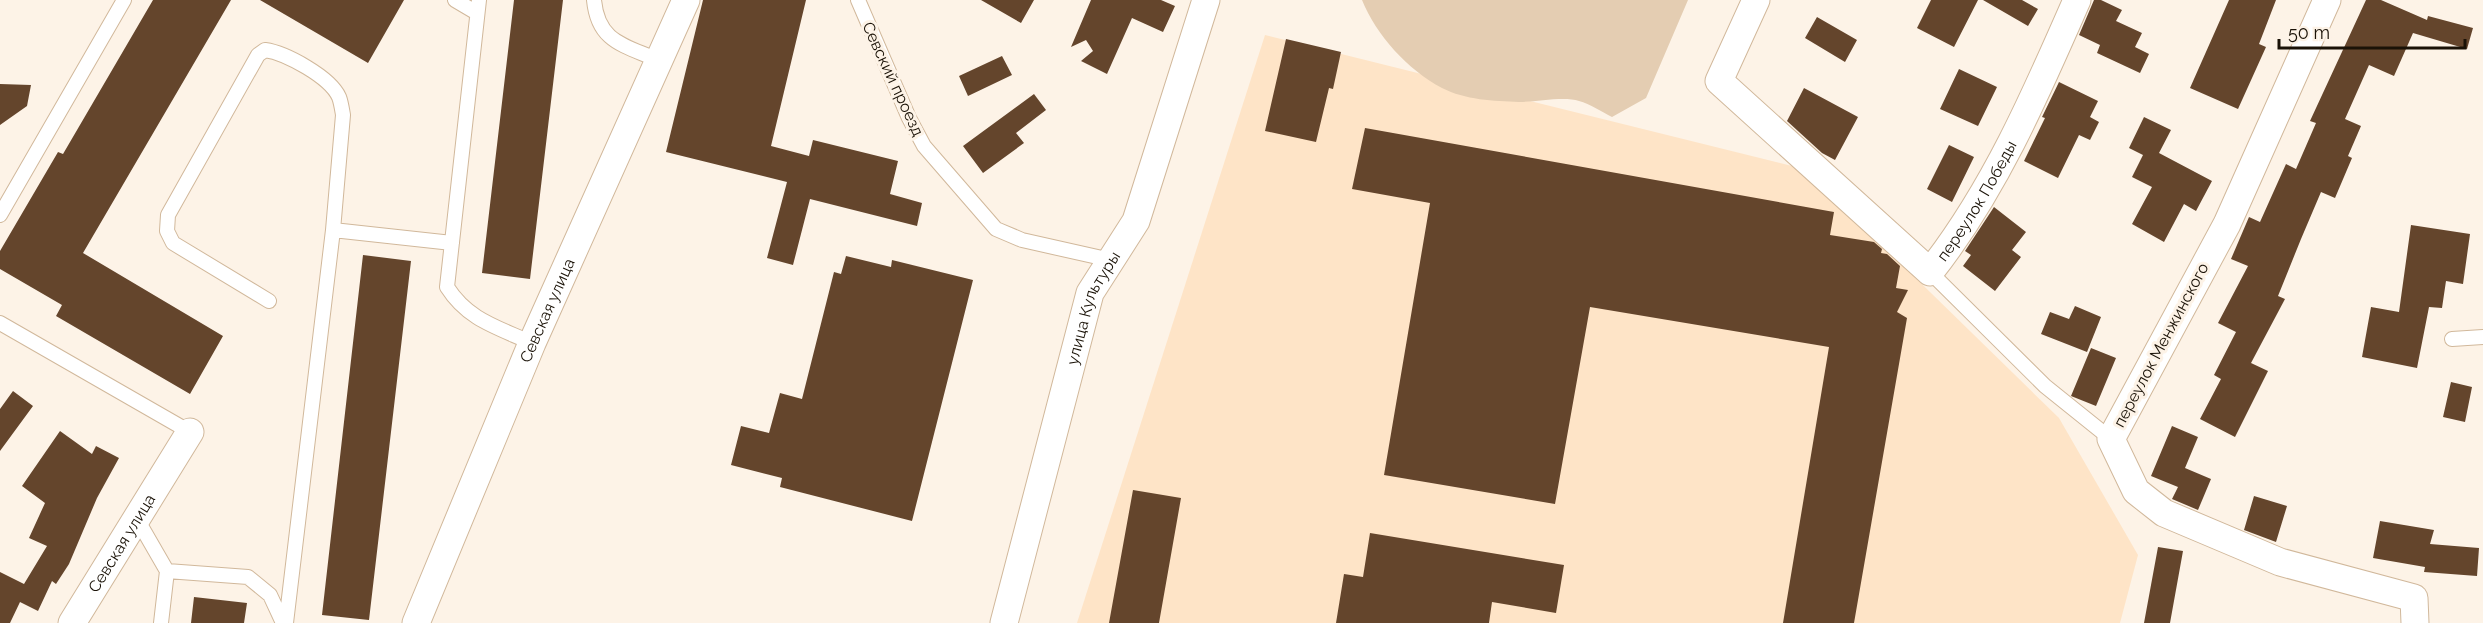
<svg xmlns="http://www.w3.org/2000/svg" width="2483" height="623" viewBox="0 0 2483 623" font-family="Raleway,sans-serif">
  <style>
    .built { fill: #fee4c7 }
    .green { fill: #e4cdb2 }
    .building { fill: #64452c }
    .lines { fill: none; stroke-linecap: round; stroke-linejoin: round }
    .service-casing { stroke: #d1b89b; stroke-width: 16 }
    .minor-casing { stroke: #d1b89b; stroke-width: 29 }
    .service { stroke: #fff; stroke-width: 14 }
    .minor { stroke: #fff; stroke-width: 27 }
    .labels { text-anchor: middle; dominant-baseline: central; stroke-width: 6; stroke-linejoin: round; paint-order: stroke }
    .street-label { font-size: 16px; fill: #1a1207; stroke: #fdf3e7 }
  </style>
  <rect width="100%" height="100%" fill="#fdf3e7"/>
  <!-- built -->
  <path class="built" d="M1265,35L1804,169L2059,418L2138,555L2120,623H1077Z"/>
  <!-- green -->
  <path class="green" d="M1362,0H1688L1646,98L1612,117C1602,112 1590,104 1579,101C1564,96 1536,102 1519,102C1494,101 1465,100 1442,88C1408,70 1376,35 1362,0Z"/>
  <!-- building -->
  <path class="building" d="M153,0H231L83,253L223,336L190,394L56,316L62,305L0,269V251L58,152L63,154Z
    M260,0H404L368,63Z
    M514,0H563L530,279L482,273Z
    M703,0H806L771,146L809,156L813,140L898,161L890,194L922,203L917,226L810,199L793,265L767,258L787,182L666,152Z
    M981,0H1034L1021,23Z
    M1091,0H1161L1175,6L1163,32L1132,18L1107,74L1081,61L1093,51L1086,40L1071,47Z
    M1931,0H1978L1954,47L1917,28Z
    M1983,0H2022L2038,9L2028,26Z
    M2094,0H2101L2122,10L2116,21L2142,33L2135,47L2149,54L2140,73L2097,53L2100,45L2079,35Z
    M2229,0H2276L2259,44L2266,47L2238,109L2190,88Z
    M2366,0H2381L2427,20L2428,16L2473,28L2467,49L2413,33L2394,76L2369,65L2345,119L2361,126L2348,156L2352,158L2335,198L2321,192L2301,239L2278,296L2285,299L2251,363L2268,371L2235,437L2200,419L2221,379L2214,375L2236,332L2218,323L2248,266L2231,259L2249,217L2260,222L2286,164L2296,169L2316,123L2310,121Z
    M1817,17L1857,40L1845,62L1805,38Z
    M1286,39L1341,52L1333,89L1329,88L1316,142L1265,131Z
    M1002,56L1012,75L968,96L959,76Z
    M1959,69L1997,87L1978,126L1940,109Z
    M2059,82L2098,101L2090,117L2099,122L2090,140L2079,135L2058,178L2024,161L2045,118L2042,117Z
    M0,84L31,85L27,106L0,125Z
    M1804,88L1858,117L1835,160L1822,153L1787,121Z
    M1034,94L1046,110L1016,133L1024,143L983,173L963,146Z
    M2144,117L2171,130L2159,153L2212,181L2196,211L2184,204L2164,242L2132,224L2152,187L2132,177L2143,155L2129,148Z
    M1365,128L1834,212L1830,235L1874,242L1882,249L1881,253L1887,254L1900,266L1896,288L1908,290L1897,312L1907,318L1854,623H1783L1829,347L1590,307L1555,504L1384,475L1430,203L1352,189Z
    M1949,145L1974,157L1952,202L1927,189Z
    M1994,207L2026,232L2012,250L2021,257L1995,291L1963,266L1971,255L1965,251Z
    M2411,225L2470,234L2463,284L2446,281L2442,308L2429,307L2417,368L2362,357L2371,307L2399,312Z
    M363,255L411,261L369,620L322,615Z
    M846,256L891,267L892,260L973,280L912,521L780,487L782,478L731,465L741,426L769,433L780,393L802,399L834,272L841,274Z
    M2075,306L2101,317L2087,352L2041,334L2050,312L2069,319Z
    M2091,348L2116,358L2096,406L2071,396Z
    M2451,382L2472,387L2465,422L2443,417Z
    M13,391L33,406L0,451V409Z
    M2172,426L2198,437L2185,468L2211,479L2198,510L2172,499L2178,487L2151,476Z
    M60,431L92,454L96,446L119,458L97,498L69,564L56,584L52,581L38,611L20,602L10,623H0V572L24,584L47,546L29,538L45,503L22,486Z
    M1133,490L1181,498L1159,623H1109Z
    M2254,496L2287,506L2276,542L2244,530Z
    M2380,521L2434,530L2430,544L2479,548L2477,576L2424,572L2425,567L2373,558Z
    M1370,533L1564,565L1556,613L1492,602L1489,623H1336L1344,574L1363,577Z
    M2158,547L2183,551L2170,623H2144Z
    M194,597L247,603L244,623H191Z"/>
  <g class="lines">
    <defs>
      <path id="service" d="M455,0L477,13
        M479,0L447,287C468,320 497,327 532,343
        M594,0C598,43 625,45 660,61
        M858,0L909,118L924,146L996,229L1022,240L1111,260
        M0,215L124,0
        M1930,272L2045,386L2111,439
        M269,301L173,243L167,231L168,215L258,55L265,50C286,53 330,77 339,97C341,102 342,109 343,115L333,230
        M0,323L190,432
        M2452,339L2483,337
        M137,519L167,571L248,577L270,595L283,623
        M161,623L167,571
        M286,623L333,230L452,243"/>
      <g id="minor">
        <path id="s1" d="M1756,0L1719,81L1930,272C1994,191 2036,94 2077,0"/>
        <path d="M2327,0L2227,224L2111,439L2136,491L2164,513L2280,562L2414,598L2415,623"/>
        <path id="s2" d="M72,623L190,432"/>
        <path id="s3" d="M416,623L532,343L686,0"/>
        <path id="s4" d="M1004,623L1090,293L1136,221L1206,0"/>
      </g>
    </defs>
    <!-- service casing -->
    <use href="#service" class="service-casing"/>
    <!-- minor casing -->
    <use href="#minor" class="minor-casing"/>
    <!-- service -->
    <use href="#service" class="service"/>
    <!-- minor -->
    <use href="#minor" class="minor"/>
  </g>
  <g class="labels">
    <!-- street labels -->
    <g class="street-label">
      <text transform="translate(893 79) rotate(65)">Севский проезд</text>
      <text stroke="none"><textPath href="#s1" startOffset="459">переулок Победы</textPath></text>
      <text stroke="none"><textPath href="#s4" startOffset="328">улица Культуры</textPath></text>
      <text stroke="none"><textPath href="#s3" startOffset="339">Севская улица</textPath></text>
      <text transform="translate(2161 345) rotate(-62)">переулок Менжинского</text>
      <text stroke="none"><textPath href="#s2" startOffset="94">Севская улица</textPath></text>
    </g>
  </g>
  <!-- scale -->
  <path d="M2279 39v9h186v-9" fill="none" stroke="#1a1207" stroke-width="3"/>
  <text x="2288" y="39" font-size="18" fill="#1a1207" stroke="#fdf3e7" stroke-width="4.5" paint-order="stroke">50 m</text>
</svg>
